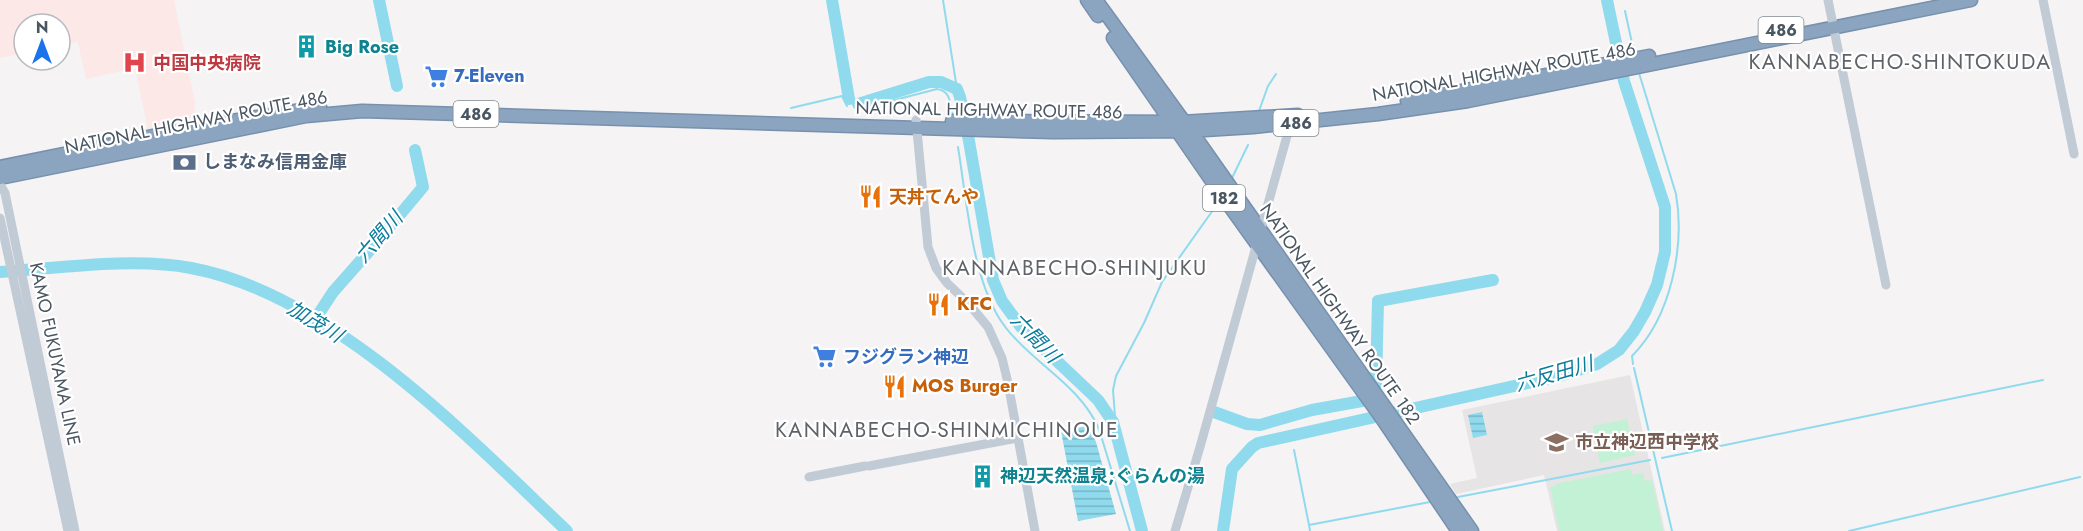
<svg xmlns="http://www.w3.org/2000/svg" width="2083" height="531" viewBox="0 0 2083 531" font-family="Jost,'Noto Sans JP',sans-serif">
  <style>
    .education { fill: #e6e4e5 }
    .medical { fill: #fce8e6 }
    .green { fill: #c3f1d5 }
    .water { fill: url(#water-rules) }
    .lines { fill: none; stroke-linecap: round; stroke-linejoin: round }
    .stream { stroke: #90daee; stroke-width: 2 }
    .river { stroke: #90daee; stroke-width: 12 }
    .highway-casing { stroke: #7690ad; stroke-width: 15 }
    .secondary { stroke: #c1cbd6; stroke-width: 9 }
    .highway { stroke: #8ba5c1; stroke-width: 12 }
    .labels { text-anchor: middle; dominant-baseline: central; stroke-width: 4.5; stroke-linejoin: round; paint-order: stroke }
    .shield { fill: #fff; stroke: #808990; stroke-width: 1.5 }
    .shield-label { font-size: 16px; font-weight: bold; fill: #4a5661 }
    .culture-label { font-size: 18px; font-weight: bold; fill: #0d838f; stroke: #fff; text-anchor: start }
    .health-label { font-size: 18px; font-weight: bold; fill: #be3a42; stroke: #fff; text-anchor: start }
    .street-label { font-size: 18px; fill: #4a5661; stroke: #fff }
    .shop-label { font-size: 18px; font-weight: bold; fill: #366cbe; stroke: #fff; text-anchor: start }
    .service-label { font-size: 18px; font-weight: bold; fill: #4e5e75; stroke: #fff; text-anchor: start }
    .food-label { font-size: 18px; font-weight: bold; fill: #c56008; stroke: #fff; text-anchor: start }
    .education-label { font-size: 18px; font-weight: bold; fill: #785e54; stroke: #fff; text-anchor: start }
    .water-label { font-size: 20px; font-style: italic; fill: #0c7c9b; stroke: #fff }
    .quarter-label { font-size: 21px; letter-spacing: 1.5px; fill: #5f6368; stroke: #fff }
  </style>
  <defs>
    <pattern id="water-rules" width="6" height="5" patternUnits="userSpaceOnUse" patternTransform="scale(1.5)"><rect width="6" height="5" fill="#90daee"/><path d="M0 2.5h6" fill="none" stroke="#78b4c4"/></pattern>
  </defs>
  <rect width="100%" height="100%" fill="#f5f3f3"/>
  <!-- education -->
  <path class="education" d="M1630,375L1665,531H1557L1544,475L1456,494L1450,484L1477,478L1462,410Z"/>
  <!-- medical -->
  <path class="medical" d="M0,0H174L195,103L194,115L185,121L148,129L135,68L86,79L78,42L60,45V24H24V53L0,58Z"/>
  <!-- green -->
  <path class="green" d="M1627,419L1635,455L1600,463L1593,426Z
    M1631,469L1632,475L1643,473L1645,481L1652,480L1663,531H1559L1550,487L1555,486V484Z"/>
  <!-- water -->
  <path class="water" d="M1482,412L1487,435L1473,438L1468,415Z
    M1088,426L1096,442L1116,514L1078,521L1061,431Z"/>
  <g class="lines">
    <!-- stream -->
    <path class="stream" d="M943,0L957,89
      M1625,11L1634,52
      M791,108L842,96L847,106
      M860,109L937,89C950,91 950,101 952,113
      M1259,111L1268,86L1276,74
      M958,147C967,201 972,285 1006,328C1034,364 1080,385 1099,429L1130,531
      M1232,178L1248,145
      M1633,364L1632,356C1671,317 1685,247 1676,194L1639,73
      M1634,368L1672,531
      M1288,417L1289,421
      M1113,422L1115,416L1113,390L1116,376L1144,323L1162,282L1218,203
      M1294,450L1309,525
      M1662,458L2043,380
      M1458,497L1650,460
      M1310,531L1309,525L1430,502
      M1849,531L2080,477"/>
    <!-- river -->
    <path class="river" d="M379,0L397,86
      M832,0L849,99
      M858,104L929,82H941L957,89L960,97L969,141L993,280L1002,301L1021,327L1098,400L1113,422L1142,531
      M0,272C59,268 134,257 191,268C331,294 467,436 567,531
      M316,318L333,292L377,242L423,187L415,150
      M1214,412L1247,424L1260,425L1312,410L1362,401L1370,398L1376,384L1378,301L1493,280
      M1223,531L1232,469L1252,447L1258,443L1559,376L1597,364L1619,350L1634,331L1645,312L1657,285L1665,252V207L1624,81L1607,0"/>
    <defs>
      <path id="highway" d="M1087,0L1098,16
        M1096,0L1201,145L1472,531
        M1113,38L1218,190L1383,420L1458,531
        M1407,101L1649,56
        M952,121L1182,122L1298,115
        M0,167L207,125L320,107
        M0,178L306,116L362,111L1053,132L1189,131L1253,127L1378,114L1468,101L1971,0"/>
    </defs>
    <!-- highway casing -->
    <use href="#highway" class="highway-casing"/>
    <!-- secondary -->
    <path class="secondary" d="M1828,0L1886,285
      M2043,0L2074,154
      M916,120L928,247L936,268L947,283L968,303L988,327L1002,358L1008,383L1035,531
      M0,185L5,193L75,531
      M0,218L68,531
      M869,466L1017,438
      M809,477L865,466
      M1175,531L1200,447L1292,118"/>
    <!-- highway -->
    <use href="#highway" class="highway"/>
  </g>
  <!-- icons -->
  <defs>
    <symbol id="building-bare" viewBox="-9 -9 18 18"><path d="M-4-6H4V6H1V3H-1V6H-4ZM-2.5-4.3h1.7v1.8h-1.7ZM.8-4.3h1.7v1.8H.8ZM-2.5-1h1.7V.8h-1.7ZM.8-1h1.7V.8H.8Z" fill="#0f9aa8" stroke="#fff" stroke-width="2.5" paint-order="stroke"/></symbol>
    <symbol id="hospital-bare" viewBox="-9 -9 18 18"><path d="M-5-5h3v3.5h4V-5h3V5h-3V1.5h-4V5h-3Z" fill="#e0444e" stroke="#fff" stroke-width="2.5" paint-order="stroke"/></symbol>
    <symbol id="supermarket-bare" viewBox="-9 -9 18 18"><path d="M-6-5.5h2.5l.6 2H6L4.5 2H-2.5L-4.4-4H-6ZM-1.5 3.2a1.3 1.3 0 1 0 .1 0ZM3 3.2a1.3 1.3 0 1 0 .1 0Z" fill="#3f7fe0" stroke="#fff" stroke-width="2.5" paint-order="stroke"/></symbol>
    <symbol id="bank-bare" viewBox="-9 -9 18 18"><path d="M-6-4H6V4H-6ZM0-2.3a2.3 2.3 0 1 0 0 4.6a2.3 2.3 0 1 0 0-4.6Z" fill="#5c6f8a" stroke="#fff" stroke-width="2.5" paint-order="stroke"/></symbol>
    <symbol id="restaurant-bare" viewBox="-9 -9 18 18"><path d="M-5-6h1v4h1v-4h1v4h1v-4h1v5L-1.5 .5V6h-2V.5L-5-1ZM5-6V6H3V1.5H1.5Q1.5-4 5-6Z" fill="#e8710a" stroke="#fff" stroke-width="2.5" paint-order="stroke"/></symbol>
    <symbol id="school-bare" viewBox="-9 -9 18 18"><path d="M0-5L7-2L0 1L-7-2ZM-4 1L0 2.5L4 1V4Q0 6-4 4Z" fill="#8d6e63" stroke="#fff" stroke-width="2.5" paint-order="stroke"/></symbol>
  </defs>
  <g fill-rule="evenodd">
    <use href="#building-bare" x="290" y="30" width="33" height="33"/>
    <use href="#hospital-bare" x="118" y="46" width="33" height="33"/>
    <use href="#supermarket-bare" x="420" y="60" width="33" height="33"/>
    <use href="#bank-bare" x="168" y="146" width="33" height="33"/>
    <use href="#restaurant-bare" x="854" y="180" width="33" height="33"/>
    <use href="#restaurant-bare" x="922" y="288" width="33" height="33"/>
    <use href="#supermarket-bare" x="808" y="340" width="33" height="33"/>
    <use href="#restaurant-bare" x="878" y="370" width="33" height="33"/>
    <use href="#school-bare" x="1540" y="426" width="33" height="33"/>
    <use href="#building-bare" x="966" y="460" width="33" height="33"/>
  </g>
  <g class="labels">
    <!-- shield labels -->
    <g class="shield">
      <rect x="1758.5" y="17" width="45" height="26" rx="4.5"/>
      <rect x="453.5" y="101" width="45" height="26" rx="4.5"/>
      <rect x="1273.5" y="110" width="45" height="26" rx="4.5"/>
      <rect x="1203" y="185" width="42" height="26" rx="4.5"/>
    </g>
    <g class="shield-label">
      <text x="1781" y="30">486</text>
      <text x="476" y="114">486</text>
      <text x="1296" y="123">486</text>
      <text x="1224" y="198">182</text>
    </g>
    <!-- culture labels -->
    <g class="culture-label">
      <text x="325" y="47">Big Rose</text>
      <text x="1000" y="476">神辺天然温泉;ぐらんの湯</text>
    </g>
    <!-- health labels -->
    <g class="health-label">
      <text x="153" y="63">中国中央病院</text>
    </g>
    <!-- street labels -->
    <g class="street-label">
      <text transform="translate(1504 72) rotate(-10)">NATIONAL HIGHWAY ROUTE 486</text>
      <text transform="translate(989 110) rotate(1)">NATIONAL HIGHWAY ROUTE 486</text>
      <text transform="translate(196 122) rotate(-11)">NATIONAL HIGHWAY ROUTE 486</text>
      <text transform="translate(1340 314) rotate(55)">NATIONAL HIGHWAY ROUTE 182</text>
      <text transform="translate(55 354) rotate(78)">KAMO FUKUYAMA LINE</text>
    </g>
    <!-- shop labels -->
    <g class="shop-label">
      <text x="454" y="76">7-Eleven</text>
      <text x="843" y="357">フジグラン神辺</text>
    </g>
    <!-- service labels -->
    <g class="service-label">
      <text x="203" y="162">しまなみ信用金庫</text>
    </g>
    <!-- food labels -->
    <g class="food-label">
      <text x="889" y="197">天丼てんや</text>
      <text x="957" y="304">KFC</text>
      <text x="912" y="386">MOS Burger</text>
    </g>
    <!-- education labels -->
    <g class="education-label">
      <text x="1575" y="442">市立神辺西中学校</text>
    </g>
    <!-- water labels -->
    <g class="water-label">
      <text transform="translate(379 237) rotate(-49)">六間川</text>
      <text transform="translate(315 322) rotate(31)">加茂川</text>
      <text transform="translate(1035 338) rotate(46)">六間川</text>
      <text transform="translate(1554 374) rotate(-16)">六反田川</text>
    </g>
    <!-- quarter labels -->
    <g class="quarter-label">
      <text x="1900" y="62">KANNABECHO-SHINTOKUDA</text>
      <text x="1075" y="268">KANNABECHO-SHINJUKU</text>
      <text x="947" y="430">KANNABECHO-SHINMICHINOUE</text>
    </g>
  </g>
  <!-- north arrow -->
  <g transform="translate(42 42)"><circle r="28" fill="#ffffff" stroke="#b7bbc0" stroke-width="1.5"/>
  <path d="M0-4.5L10 22L0 15L-10 22Z" fill="#1a73e8"/>
  <text y="-9" font-size="16" font-weight="bold" text-anchor="middle" fill="#4a5661">N</text>
  </g>
</svg>
